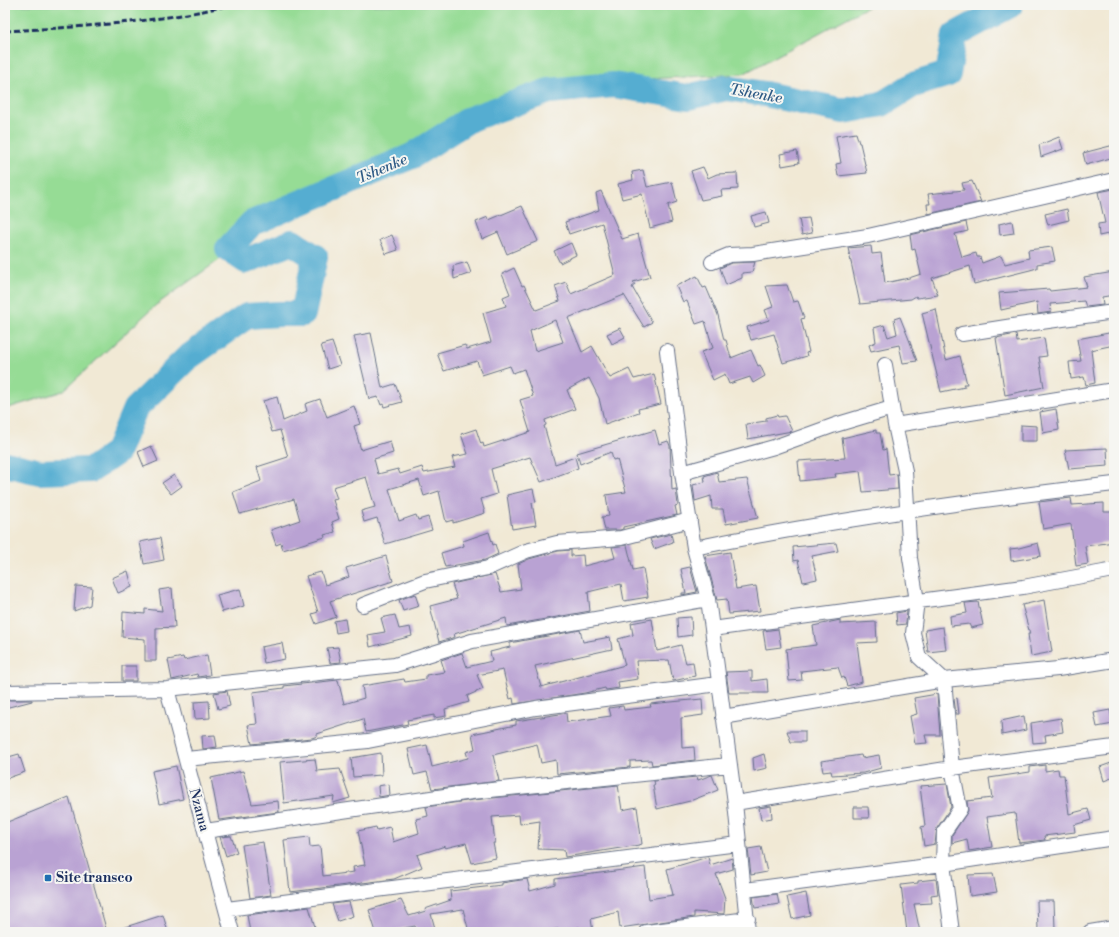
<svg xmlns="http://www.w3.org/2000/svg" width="1119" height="937" viewBox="0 0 1119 937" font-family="'Libre Bodoni',serif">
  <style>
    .green { fill: #96dc95; stroke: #58867a }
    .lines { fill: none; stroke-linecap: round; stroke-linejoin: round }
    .river { stroke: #54add1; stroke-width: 26 }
    .building { fill: #b9a2d3; fill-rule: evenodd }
    .minor-casing { stroke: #667088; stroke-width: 16 }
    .minor { stroke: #fff; stroke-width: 14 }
    .rail { stroke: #1b2f5e; stroke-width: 3; stroke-dasharray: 6 3; stroke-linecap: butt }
    .poi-dot { fill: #1f6fb2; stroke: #f6f6f2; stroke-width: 1.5 }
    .labels { text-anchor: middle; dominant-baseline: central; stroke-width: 4; stroke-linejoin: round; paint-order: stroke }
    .street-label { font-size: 14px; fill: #1b2f5e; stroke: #f6f6f2 }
    .poi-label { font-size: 14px; font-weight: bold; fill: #1b2f5e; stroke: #f6f6f2; text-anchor: start }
    .water-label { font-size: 15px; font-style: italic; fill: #2f5b86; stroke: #f6f6f2 }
  </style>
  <rect width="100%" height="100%" fill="#f6f6f2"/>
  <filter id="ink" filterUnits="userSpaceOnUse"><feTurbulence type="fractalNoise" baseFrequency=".025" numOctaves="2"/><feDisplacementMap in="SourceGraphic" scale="8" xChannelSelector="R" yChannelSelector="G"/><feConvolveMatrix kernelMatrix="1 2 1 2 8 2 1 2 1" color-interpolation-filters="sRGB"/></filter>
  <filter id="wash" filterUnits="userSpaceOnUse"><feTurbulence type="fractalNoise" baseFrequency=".012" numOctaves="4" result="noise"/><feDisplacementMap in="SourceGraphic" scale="16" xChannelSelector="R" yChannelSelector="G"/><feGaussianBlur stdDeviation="0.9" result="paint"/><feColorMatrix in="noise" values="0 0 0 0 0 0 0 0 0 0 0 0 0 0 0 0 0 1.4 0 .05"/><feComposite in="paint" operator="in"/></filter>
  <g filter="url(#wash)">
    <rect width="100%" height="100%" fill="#f1e9d5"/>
    <!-- green -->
    <path class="green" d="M5,5H871L743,74L609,81L374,166L243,243L156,305L63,391L5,409Z"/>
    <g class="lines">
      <!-- river -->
      <path class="river" d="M5,464L40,472L91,470L117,452L135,409L187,358L247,316L279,314H303L315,257L292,242L246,261L228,249L252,223L412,156L470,119L549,91L613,85L688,97L726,88L765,94L844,111L882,104L913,85L948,74L955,35L1010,5"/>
    </g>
    <g id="blocks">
      <!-- building -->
      <path class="building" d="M856,133L859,143H860L867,173L838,176L836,164L841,163L836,136Z
        M1059,137L1063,149L1041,157L1039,145Z
        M1114,145V157L1086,165L1083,153Z
        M797,151L799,163L782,166L780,154Z
        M703,167L708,178L717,174L737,173L738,189L721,190L722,196L701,200L691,171Z
        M643,170L647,187L672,182L677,202L668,205L672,222L650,228L642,194L622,199L618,184L633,180L632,172Z
        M972,181L981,202L928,214L927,204H930L928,194L964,190L962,183Z
        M1114,189V240L1110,241L1108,234L1099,236L1098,224L1105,223L1098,192Z
        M601,191L622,239L638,234L650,277L633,282L635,285L632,287L652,322L644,327L624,295L568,318L582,352L592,346L610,378L629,369L634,379L654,374L661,404L638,409L639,412L605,424L599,398L589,378L567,390L575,409L545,420L546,425L544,426L555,464L575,457L578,468L541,482L530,457L491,469L497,494L481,499L485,513L453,523V520L446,522L439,491L424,496L419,480L389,489L399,521L416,515L418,520L428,517L432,530L385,544L377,518L364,522L361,511L375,507L366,477L333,487L337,499L333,500L339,519L332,522L335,532L324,535L325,537L283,550L281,543L276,545L271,530L300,520L294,499L240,514L233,492L261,481L257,467L288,457L280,430L272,432L263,401L277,397L283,421L307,411L305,404L320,399L327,417L354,406L360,424L354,426L361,450L390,441L393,453L374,459L378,474L398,469L400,474L422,467L424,473L455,467L452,457L468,454L461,434L476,429L481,444L483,443L484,447L530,432L520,400L533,396L524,369L513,373L510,366L482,375L477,361L444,371L437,353L465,345L467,349L491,342L483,313L506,306L503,297L510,294L502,274L514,268L522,286L524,285L536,310L560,301L555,286L566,282L571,294L615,275L602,223L569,234L565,222L599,210L596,193ZM555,320L563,342L535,351L530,331Z
        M522,206L538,241L507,254L498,232L482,239L476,222L488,217L489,220Z
        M1067,209L1069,220L1048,225L1045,214Z
        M766,212L769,223L754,227L751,216Z
        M809,218L812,233L802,235L799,219Z
        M1012,221L1014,233L1000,235L999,224Z
        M966,222L968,231L955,234L962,257L976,253L977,257H980L982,263L1001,256L1005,264L1029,258L1028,250L1052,247L1055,261L1037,264V268L1030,270L974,284L970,266L932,278L938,295L917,298L916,296L911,299L860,304L848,248L871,246L872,254L881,253L885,283L909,278L921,274L915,249L912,250L910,235Z
        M392,235L398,250L386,254L380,240Z
        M571,243L576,255L560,263L554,251Z
        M467,262L471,273L454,279L453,266Z
        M755,262L752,272L742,273V278L726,285L720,268L731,263Z
        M1114,272V295L1102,297L1103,305L1086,307L1084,301L1050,304L1051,312L1038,314L1037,302L1001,310L999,293L1049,289L1050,291L1087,287L1084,277Z
        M697,276L703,288L706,287L718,315L724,340H726L731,358L751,350L758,366L760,365L765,376L753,383L750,377L729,384L725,374L713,380L701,352L713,348L705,321L696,324L687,301L683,302L676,286Z
        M787,285L793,302L798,301L804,318L801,319L809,352L806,353L807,356L783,363L774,334L751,340L747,327L769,320L765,310L773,307L766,286Z
        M936,309L946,360L960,356L967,384H963L965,387L941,392L922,313Z
        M900,317L910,342L917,361L903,363L899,345L871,351L869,345L876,342L874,328L884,325L888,337L897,334L894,319Z
        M620,328L625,337L612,344L607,334Z
        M1114,332V345L1091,350L1095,383L1086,385L1084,377L1071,379L1069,362L1081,361L1077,339Z
        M371,333L382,388L395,384L402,402L384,407L383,404L381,405L378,397L369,399L354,336Z
        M1016,334L1017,342L1044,338L1047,356L1039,357L1044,387L1005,395L996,338Z
        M332,342L340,365L328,369L321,345Z
        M1056,409L1059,430L1043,433L1040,412Z
        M777,415L778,417L785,416L792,431L748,439L746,424L766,421V418Z
        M1021,425L1037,426V441H1021Z
        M655,430L659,444L668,441L670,446L672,490L676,489L678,505L675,506L677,515L623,527V529L620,530H605L602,517L609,516L606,495L626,492L617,459L613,460L611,452L580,464L577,453Z
        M876,430V433H880L883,450L886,449L889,475L897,474L898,489L863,492L860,471L835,474L836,477L800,481L798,461L845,458L842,438Z
        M151,446L158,461L144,467L138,452Z
        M1107,448L1108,466L1069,469L1065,450Z
        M717,472L719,482L747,479L758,518L726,524L723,509H712L711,496L695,501L693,485L705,482L704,476Z
        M174,475L182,486L171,494L162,483Z
        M533,489L536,502L532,503L536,525L512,529L507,495Z
        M1071,498L1072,505L1104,503V512H1114V542L1085,546L1088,564L1076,566L1071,524L1043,529L1039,502Z
        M489,532L493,545L495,544L498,554L485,560L445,567L441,553L464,546L463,541Z
        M671,534L673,542L654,549L650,539Z
        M160,538L164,560L144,564L140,542Z
        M836,543L838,551L812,556L817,579L803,582L798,560L794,561L793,547Z
        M1038,543L1041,556L1011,561L1010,549L1019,548Z
        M627,545L633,570L643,568L648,597L624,601L621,584L588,592L590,611L507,626L506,618L454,634L455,637L439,642L430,606L457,599L452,584L495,574L501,592L521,589L518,564L529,559L558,551L571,550V556L583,555L584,566L615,558L612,547Z
        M730,552L736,589L756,586L760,611L729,614L727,599L717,600L705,556Z
        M386,556L393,581L330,601L336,617L316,624L312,614L318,612L306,576L321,572L325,585L349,577L346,568Z
        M690,567L697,592L682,595V593H686L681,569Z
        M128,571L132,587L118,593L112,578Z
        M76,586L92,587L90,605L74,611Z
        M172,588L175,627L156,628V661H145V639L122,637L123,612L145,614V609L162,611L159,590Z
        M240,589L244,606L222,612L217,595Z
        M415,594L419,606L403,611L399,600Z
        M1044,600L1052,652L1031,656L1028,634H1030L1022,605Z
        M978,602L983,625L971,628L969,624L951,626L950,616L967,613L965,603Z
        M907,611L906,624L897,625L896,613Z
        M395,615L399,629L410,627L412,636L370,647L368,635L385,632L381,618Z
        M691,617L692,635L678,637L677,618Z
        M345,619L347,631L336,633L334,621Z
        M652,619L657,651L681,645L686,663L693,662L695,676L673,681L669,660L636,661L638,679L618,682L619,688L606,690L605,688L585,693L514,704L513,698L510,699L503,670L477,675L483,689L467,696L469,702L445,709L446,716L434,718V715L407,720L408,724L366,732L363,719L317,734V736L312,738L252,744L248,725L257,724L253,692L284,688V686L338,680L344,704L364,698L362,686L404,679L405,682L426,679V675L445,672L441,660L462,653L467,667L492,661L490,652L510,647V643L580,630L583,642L610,637L612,649L535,666L541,687L625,665L618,639L633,635L631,623Z
        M840,620V624L876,622L877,642L857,643L862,682L847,686L844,677L842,678L838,667L801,671L802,680L789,681L786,649L816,645L813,626Z
        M943,627L946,650L928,652L925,630Z
        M778,629L781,647L766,649L763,631Z
        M282,643L285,659L264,663L261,647Z
        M338,647L341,662L330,663L327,648Z
        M207,655L210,675L198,677L197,674L172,680L168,660L183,657L184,660Z
        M122,666H136V681H122Z
        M752,671V681L767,679L768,693H729L726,672Z
        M227,691L230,706L218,709L214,693Z
        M937,694L940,735H925L927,743L915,744L910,716L917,714L914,698Z
        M957,698L959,714H956L954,699Z
        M702,699L703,715L681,718L682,748L694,747L695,760L652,765L651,760L630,761V767L557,774L556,760L541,763L537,744L493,755L499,781L432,789L427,772L414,775L408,749L427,745L432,767L468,758L466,752L475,749L472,734L516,725V721L566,713L567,722L611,716L609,708L623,706L624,710L651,707L650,704Z
        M5,700H32V701L5,708Z
        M209,701L210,718L195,719L194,702Z
        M1110,710L1113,724L1097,727L1094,713Z
        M1024,716L1026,730L1002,735L1001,721Z
        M1061,718L1063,732L1045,735L1046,742L1033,743L1031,723Z
        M787,731H805V742H791Z
        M215,735L217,747L203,749L202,736Z
        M381,753L382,775L353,777L351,758Z
        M19,754L25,772L5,779V758Z
        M764,754L767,768L754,771L753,758Z
        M861,755L862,758L879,755L881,768L863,773L832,775L831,771L823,772L821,761Z
        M315,759L317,771L340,769L350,798L333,803L334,796L284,803L280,762Z
        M1114,762V777L1104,781L1100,767Z
        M1045,765V771L1058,769L1059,775H1064L1069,814L1088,809L1091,820L1074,825L1075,832L1044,836L1045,840L1019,843L1015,813L987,817L992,847L969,851L967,839L952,843V835L968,811L967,801L992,798L989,778L1030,772V767Z
        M176,766L183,799L159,804L152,771Z
        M243,771L252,804L278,801L279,812L219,820L211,778Z
        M712,775L718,790L690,801L657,809L653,785H655L654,781L697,777L698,780Z
        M389,784L390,795L379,797L378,786Z
        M947,784L951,807L937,828L935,844L924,846L921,827L925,826L920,786Z
        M618,785L622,810L637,807L642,844L639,845L565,857L564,850L538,849L540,821L520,824L519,815L492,817L495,843H493L496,858L472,863L466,843L445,848V846L417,855L422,867L394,879L290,892L284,840L309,837L310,847L320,846L323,876L354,872L353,867L365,865L358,831L376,827L377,830L390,827L393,842L419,833L416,819L428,816L426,807L473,800Z
        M69,797L107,932H5V823Z
        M771,806L772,818L761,820L759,808Z
        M854,807H868L869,818H854Z
        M231,836L237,852L226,856L220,837Z
        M263,842L271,895L250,898L242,845Z
        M761,847L767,872L751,875L748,849Z
        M708,857L710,865L732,858L733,869L716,874L725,898L724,914L694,912V917L620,928L618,912L591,919L593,932H580L579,927L560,932H558V929L529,932H469L463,909L431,914L436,932H417L415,926L391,931V932H376L369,910L401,900L409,916L426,911L425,909L451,900L450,891L502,885V883L527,879L530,891L555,884V879L645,867L649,899L673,895L667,869Z
        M993,874L997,892L970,896L968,875Z
        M936,879L938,894L931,895L932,903L914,904L920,932H907L901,885L918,883V881Z
        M806,893L810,915L792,919L787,897Z
        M777,894L779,904L755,908L753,897Z
        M1037,901H1054L1055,929L1038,930Z
        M349,902L353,916L338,921L332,904Z
        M309,907L315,927L313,928L314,932H250L247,915Z
        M163,915L168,932H120L119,929Z"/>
    </g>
  </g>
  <g filter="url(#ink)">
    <use href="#blocks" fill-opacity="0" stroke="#667088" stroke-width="1"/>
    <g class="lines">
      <defs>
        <path id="minor" d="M712,262L729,255L753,254L868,236L1114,180
          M962,334L1019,325L1114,312
          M667,351L682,473L694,548L708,599L712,629L735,803L748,932
          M885,365L895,425L905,471L910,558L917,601L913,633L919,657L944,680L952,768L960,809L944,832L943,864L952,932
          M895,425L1114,390
          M682,473L774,447L835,425L892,408
          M694,548C833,520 973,500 1114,484
          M363,605L425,581L488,568L526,551L557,543L621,538L690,520
          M712,629L1023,587L1114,570
          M167,689L232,932
          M5,692L167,689L395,665L472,641L708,599
          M723,717L944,680L1058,669L1114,660
          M186,759L368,741L536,708L718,684
          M735,803L952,768L1114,747
          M205,831L472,792L729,765
          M745,890L943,864L1114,838
          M227,909L738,844
          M646,932L748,919
          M1090,932L1114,928"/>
      </defs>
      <!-- minor casing -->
      <use href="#minor" class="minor-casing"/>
      <!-- minor -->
      <use href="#minor" class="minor"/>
      <!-- rail -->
      <path class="rail" d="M5,31C80,27 156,23 230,5"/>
    </g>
  </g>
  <!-- markers -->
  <rect class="poi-dot" x="44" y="874" width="8" height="8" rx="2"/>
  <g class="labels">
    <!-- street labels -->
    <g class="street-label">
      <text transform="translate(199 810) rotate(75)">Nzama</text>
    </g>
    <!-- poi labels -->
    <g class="poi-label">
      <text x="56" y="878">Site transco</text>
    </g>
    <!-- water labels -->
    <g class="water-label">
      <text transform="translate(756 94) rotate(10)">Tshenke</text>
      <text transform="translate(382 169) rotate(-23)">Tshenke</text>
    </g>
  </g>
  <!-- margin -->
  <rect width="1119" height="937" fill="none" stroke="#f6f6f2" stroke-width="20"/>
</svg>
